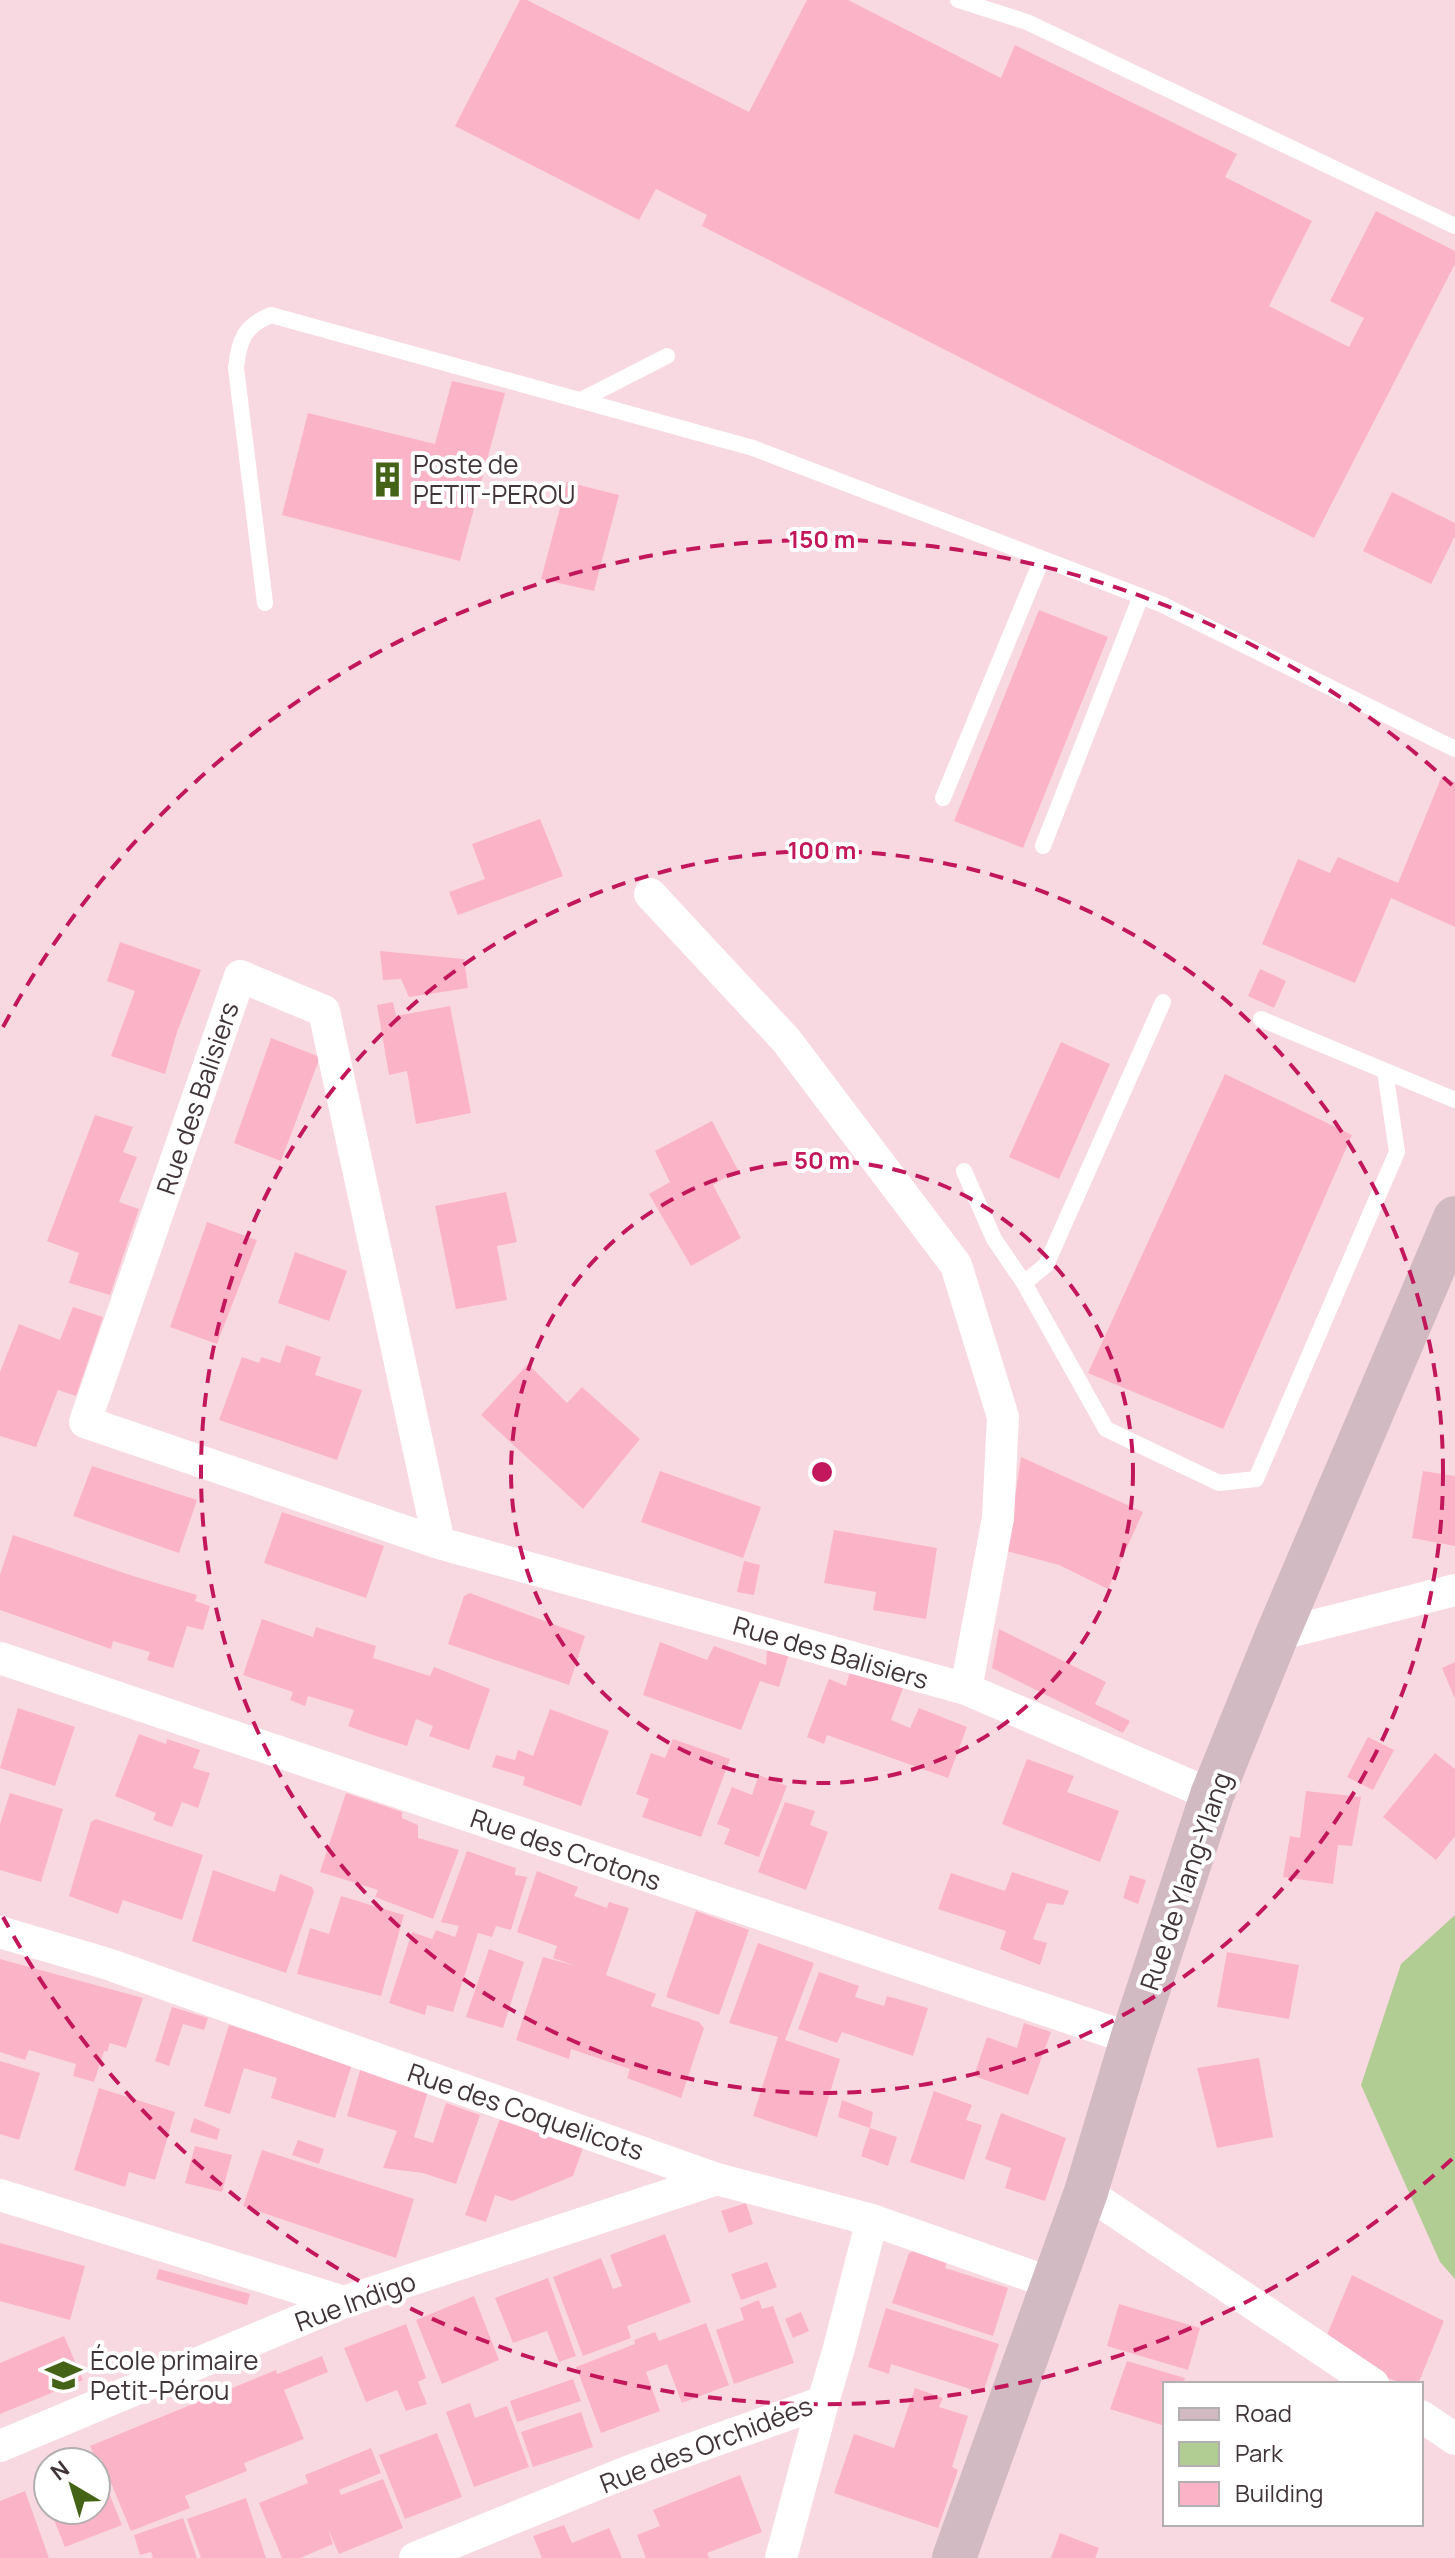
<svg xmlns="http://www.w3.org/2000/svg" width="1455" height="2558" viewBox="0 0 1455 2558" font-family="Manrope,sans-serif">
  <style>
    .green { fill: #b2cd94 }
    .building { fill: #fbb4c7 }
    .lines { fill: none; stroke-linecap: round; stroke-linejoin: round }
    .lane { stroke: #fff; stroke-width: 16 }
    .street { stroke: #fff; stroke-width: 32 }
    .secondary { stroke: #d2bac2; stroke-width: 44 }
    .ring { fill: none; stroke: #c2185b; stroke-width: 4; stroke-dasharray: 14 10 }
    .labels { text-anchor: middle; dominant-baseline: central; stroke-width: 8; stroke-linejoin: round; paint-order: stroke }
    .poi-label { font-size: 26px; fill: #423539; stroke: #fff; text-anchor: start }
    .street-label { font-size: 26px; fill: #423539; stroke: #fff }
    .centre { fill: #c2185b; stroke: #fff; stroke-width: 4 }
    .ring-label { font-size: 24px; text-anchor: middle; font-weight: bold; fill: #c2185b; stroke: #fff; stroke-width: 8; stroke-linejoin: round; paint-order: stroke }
  </style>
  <rect width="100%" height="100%" fill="#f9d9e1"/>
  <!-- green -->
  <path class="green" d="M1455,1915V2279L1440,2262L1361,2085L1401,1964Z"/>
  <!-- building -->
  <path class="building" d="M520,0H527L749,112L807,0H848L1001,78L1015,45L1237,154L1225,177L1312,221L1269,306L1349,347L1364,318L1330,301L1376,211L1455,251V264L1314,538L702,226L707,215L656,189L639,220L455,126Z
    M452,381L505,393L460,561L282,515L308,413L435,444Z
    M567,482L619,495L594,591L541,579Z
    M1392,492L1455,523V536L1431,584L1363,551Z
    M1039,610L1108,637L1023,848L954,821Z
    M1442,776L1455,782V927L1391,898L1355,983L1262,944L1298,859L1330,873L1338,857L1398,883Z
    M540,819L563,876L458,915L449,892L485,879L472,844Z
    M120,942L201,970L177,1032L165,1074L111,1056L135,991L107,981Z
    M380,951L464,959L468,988L409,997L401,979L383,980Z
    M1260,969L1286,981L1274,1008L1248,996Z
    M393,1002L396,1016L450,1006L471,1113L416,1124L407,1071L389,1075L377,1005Z
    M271,1038L320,1057L281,1161L234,1143Z
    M1061,1042L1110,1064L1059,1179L1009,1157Z
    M1225,1074L1352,1135L1223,1429L1088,1373Z
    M95,1115L133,1127L123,1152L137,1157L119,1202L139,1209L110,1295L69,1283L79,1253L47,1241Z
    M712,1121L738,1170L713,1185L741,1238L691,1266L649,1194L670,1182L655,1151Z
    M506,1192L517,1242L497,1246L507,1300L456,1309L435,1206Z
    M207,1222L257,1240L217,1344L170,1327Z
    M295,1252L347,1271L329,1321L278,1303Z
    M73,1307L103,1317L76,1396L58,1390L36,1447L0,1436V1372L19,1324L60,1340Z
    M286,1345L321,1357L315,1375L362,1390L337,1460L219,1420L242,1357L259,1363L261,1357L280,1363Z
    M528,1364L567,1403L582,1387L640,1439L583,1509L481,1415Z
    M1021,1457L1143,1512L1108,1589L1059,1565L1007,1551Z
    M92,1466L197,1500L179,1553L73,1516Z
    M660,1471L761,1507L743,1558L641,1522Z
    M1423,1471L1455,1476V1546L1412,1538Z
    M282,1512L384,1546L366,1598L264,1563Z
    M834,1530L937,1548L926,1619L873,1610L876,1592L824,1583Z
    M13,1535L133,1576L197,1595L195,1601L210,1606L203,1630L187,1626L173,1668L147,1660L150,1652L113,1641L111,1649L0,1610V1575Z
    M744,1561L760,1565L754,1595L737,1592Z
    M470,1593L585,1636L569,1685L448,1644L464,1596Z
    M262,1619L313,1637L316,1627L376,1646L373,1658L430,1676L434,1667L490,1689L469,1750L429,1736L433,1726L416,1719L407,1746L373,1735L348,1726L354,1710L308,1696L305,1706L290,1700L293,1692L243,1675Z
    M999,1629L1106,1682L1095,1704L1130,1721L1123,1733L992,1668Z
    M660,1642L707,1660L714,1646L766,1665L767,1650L789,1654L779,1687L760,1681L741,1730L643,1695Z
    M1455,1662V1699L1442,1668Z
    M850,1671L903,1688L891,1720L910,1728L919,1708L967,1727L948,1778L827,1735L824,1744L807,1737L829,1679L846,1686Z
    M18,1708L75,1727L55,1786L0,1768Z
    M550,1709L609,1731L581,1806L523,1785L525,1777L492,1767L496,1755L515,1760L518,1750L533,1756Z
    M139,1734L166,1744L167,1739L200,1750L193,1768L210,1773L198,1808L182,1802L172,1827L153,1820L156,1813L115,1796Z
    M1368,1737L1394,1750L1373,1790L1347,1777Z
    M673,1739L730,1759L701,1837L642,1817L649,1799L636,1794L651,1753L665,1758Z
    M1435,1753L1455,1769V1836L1436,1860L1383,1817Z
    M1027,1759L1074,1776L1067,1792L1119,1811L1100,1862L1002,1824Z
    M759,1775L787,1786L759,1857L724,1844L730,1829L717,1824L732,1787L752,1795Z
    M1306,1791L1361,1797L1352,1846L1338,1845L1333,1884L1283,1877L1290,1836L1300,1838Z
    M10,1793L63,1809L41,1882L0,1870V1824Z
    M346,1793L402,1812V1818L418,1825V1838L459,1850L433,1919L375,1897L378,1890L320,1872Z
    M785,1802L815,1811L810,1825L828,1832L806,1890L758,1872Z
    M96,1819L203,1855L182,1920L123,1900L118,1914L69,1896L91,1822Z
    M467,1851L516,1868L515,1875L527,1877L511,1930L496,1926L492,1937L478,1933L453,2012L427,2005L425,2015L389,2003L412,1932L432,1939L436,1930L455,1937L459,1926L441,1922Z
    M213,1870L275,1892L280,1874L312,1887L314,1892L286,1973L192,1941Z
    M537,1871L578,1887L574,1896L607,1908L609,1902L629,1908L606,1975L656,1994L651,2006L699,2022L704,2028L681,2098L627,2078L630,2069L571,2049L569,2059L516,2040L543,1957L576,1966L553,1958L557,1946L517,1932Z
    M1012,1872L1069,1891L1063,1905L1047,1903L1033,1939L1047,1943L1040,1965L1000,1949L1006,1931L938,1909L951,1873L1005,1891Z
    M1130,1875L1146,1880L1138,1904L1123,1898Z
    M341,1896L404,1915L381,1996L297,1974L310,1928L329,1934Z
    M696,1911L749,1930L719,2015L666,1997Z
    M758,1943L814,1963L785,2040L840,2059L817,2137L753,2116L778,2037L729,2023Z
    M489,1949L524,1962L503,2028L466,2017Z
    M1227,1952L1299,1965L1289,2019L1217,2007Z
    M0,1959L143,1998L126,2048L110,2043L107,2052L104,2051L94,2082L73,2076L76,2064L29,2050L25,2060L0,2052Z
    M819,1972L859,1986L855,1997L884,2006L887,1996L928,2008L913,2056L842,2032L837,2043L798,2029Z
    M172,2007L208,2018L204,2030L183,2024L169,2066L155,2061Z
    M1024,2023L1051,2032L1028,2095L974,2076L987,2037L1017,2048Z
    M229,2025L352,2064L335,2118L271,2098L277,2078L244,2068L230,2114L204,2106Z
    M1259,2058L1273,2137L1217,2148L1197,2068Z
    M0,2061L40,2073L19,2140L0,2134Z
    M361,2067L429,2088L414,2137L433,2143L446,2103L480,2115L456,2184L423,2173L383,2168L397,2131L347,2116Z
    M99,2088L175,2112L155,2180L129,2172L125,2187L74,2170Z
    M934,2091L972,2105L966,2120L982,2125L964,2180L910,2162Z
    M842,2100L873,2112L870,2128L838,2117Z
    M1001,2113L1066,2138L1045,2201L1005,2188L1011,2168L985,2159Z
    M501,2116L584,2145L573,2176L512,2201L495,2195L486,2222L465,2215Z
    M194,2118L220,2129L217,2140L190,2132Z
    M870,2128L897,2137L888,2166L861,2156Z
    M298,2140L324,2149L319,2164L292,2155Z
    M195,2146L232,2155L222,2192L185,2183Z
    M262,2150L414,2199L396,2258L243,2206Z
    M746,2203L753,2224L729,2233L721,2211Z
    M665,2234L691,2302L627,2326L631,2338L583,2356L553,2277L601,2258L613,2289L622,2286L610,2255Z
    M0,2243L85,2266L70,2320L0,2301Z
    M924,2246L949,2255L945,2268L1008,2288L993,2336L892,2303L909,2253Z
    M767,2262L777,2287L741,2300L731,2274Z
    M159,2269L250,2294L247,2305L156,2279Z
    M1352,2275L1444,2321L1418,2384H1402L1321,2349Z
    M548,2278L576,2356L559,2362L547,2331L513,2343L495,2298Z
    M474,2296L499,2360L442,2384L416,2320Z
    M759,2300L762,2309L773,2306L794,2363L734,2384L716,2330L744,2320L740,2308Z
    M1119,2304L1200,2328L1188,2370L1107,2346Z
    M886,2308L999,2344L983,2393L891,2364L889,2374L868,2367Z
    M801,2312L809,2331L793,2338L785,2319Z
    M706,2323L729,2385L682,2403L667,2364L646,2372L660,2411L601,2433L576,2367L635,2344L634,2340L655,2332L659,2341Z
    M406,2324L426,2378L418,2382L427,2404L406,2411L397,2390L366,2402L344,2348Z
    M64,2336L83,2380L0,2414V2363Z
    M322,2356L328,2372L284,2390L304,2439L244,2463L247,2471L185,2496L190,2508L131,2531L101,2459L96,2461L122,2525L65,2547L50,2510H96V2462H79L94,2455L90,2446L276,2370L277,2374Z
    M1127,2361L1185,2378L1183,2384H1165V2426L1110,2409Z
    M573,2379L581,2401L517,2422L510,2401Z
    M915,2388L943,2398L939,2407L968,2416L952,2467L958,2470L938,2528L834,2493L854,2434L894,2448Z
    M470,2403L475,2418L507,2406L529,2467L474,2487L446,2412Z
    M581,2412L593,2447L533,2467L521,2432Z
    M437,2433L462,2497L405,2519L379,2455Z
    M371,2448L381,2473L339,2490L341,2495L383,2479L403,2528L339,2554L328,2529L333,2544L300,2558H282L259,2503L308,2483L305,2475Z
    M48,2474V2505L37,2478Z
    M740,2475L762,2532L707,2553L709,2558H646L637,2535L660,2526L653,2510Z
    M25,2491L49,2558H0V2501Z
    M246,2498L266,2558H201L187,2519Z
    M183,2518L197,2558H153L151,2552L140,2555L134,2535Z
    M564,2525L572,2543L609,2528L622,2558H542L533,2536Z
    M1060,2533L1099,2548L1095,2558H1051Z"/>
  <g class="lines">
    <!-- lane -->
    <path class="lane" d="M958,0L1027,22L1455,226
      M581,400L667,356
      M265,603L236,368C239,340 244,326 271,315L753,448L1161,604L1455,749
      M943,798L1042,559
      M1043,846L1141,596
      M1261,1019L1455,1100
      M964,1171L994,1239L1024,1283L1106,1429L1219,1483L1256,1479L1397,1152L1385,1071
      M1024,1283L1046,1265L1163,1002"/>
    <!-- street -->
    <path class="street" d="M650,894L786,1040L956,1265L1003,1417L998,1518L966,1689
      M439,1543L324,1011L240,976L85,1422L439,1543L966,1689L1212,1795
      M1277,1635L1455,1590
      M0,1658L1132,2039
      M0,1932L108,1964L717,2179L872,2220L1054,2284
      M1086,2192L1373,2384
      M0,2195L344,2302
      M1421,2416L1455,2439
      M0,2446L344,2302L717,2179
      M415,2558L632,2470L823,2402L839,2348L872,2220
      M781,2558L823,2402"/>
    <!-- secondary -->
    <path class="secondary" d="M954,2558L1086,2192L1132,2039L1212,1795L1277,1635L1455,1218"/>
  </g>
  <!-- distance rings -->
  <g class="ring">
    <circle cx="822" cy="1472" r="311"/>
    <circle cx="822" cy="1472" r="621"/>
    <path d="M1452 2159A932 932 0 0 1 3 1917M3 1027A932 932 0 0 1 1452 785"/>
  </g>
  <!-- icons -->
  <defs>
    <symbol id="building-bare" viewBox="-9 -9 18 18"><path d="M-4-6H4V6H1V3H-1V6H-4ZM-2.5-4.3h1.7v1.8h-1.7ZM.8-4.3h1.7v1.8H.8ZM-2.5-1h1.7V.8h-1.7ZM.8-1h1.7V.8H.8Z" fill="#456316" stroke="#fff" stroke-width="2.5" paint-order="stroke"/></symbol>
    <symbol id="school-bare" viewBox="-9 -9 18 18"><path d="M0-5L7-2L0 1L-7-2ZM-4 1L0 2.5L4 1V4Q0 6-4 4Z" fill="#456316" stroke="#fff" stroke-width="2.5" paint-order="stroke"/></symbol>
  </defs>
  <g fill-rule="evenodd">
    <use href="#building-bare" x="362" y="454" width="51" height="51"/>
    <use href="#school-bare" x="38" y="2350" width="51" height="51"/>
  </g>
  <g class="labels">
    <!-- poi labels -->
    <g class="poi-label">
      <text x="413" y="464">Poste de<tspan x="413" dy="30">PETIT-PEROU</tspan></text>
      <text x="90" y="2360">École primaire<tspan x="90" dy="30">Petit-Pérou</tspan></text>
    </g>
    <!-- street labels -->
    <g class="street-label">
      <text transform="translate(197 1098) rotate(-71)">Rue des Balisiers</text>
      <text transform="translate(831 1652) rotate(16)">Rue des Balisiers</text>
      <text transform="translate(566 1849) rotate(19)">Rue des Crotons</text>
      <text transform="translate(1185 1881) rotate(-71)">Rue de Ylang-Ylang</text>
      <text transform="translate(526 2111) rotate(19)">Rue des Coquelicots</text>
      <text transform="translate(355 2301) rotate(-20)">Rue Indigo</text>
      <text transform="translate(706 2444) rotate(-21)">Rue des Orchidées</text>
    </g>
  </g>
  <circle cx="822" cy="1472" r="12" class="centre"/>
  <g class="ring-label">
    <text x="822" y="548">150 m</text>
    <text x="822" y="859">100 m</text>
    <text x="822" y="1169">50 m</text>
  </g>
  <!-- legend -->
  <rect x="1163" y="2382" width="260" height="144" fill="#ffffff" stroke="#b3aeb0" stroke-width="2"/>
  <rect x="1179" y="2408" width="40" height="12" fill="#d2bac2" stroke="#b3aeb0" stroke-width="2"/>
  <text x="1235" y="2422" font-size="24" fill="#423539">Road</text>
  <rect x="1179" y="2442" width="40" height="24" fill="#b2cd94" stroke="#b3aeb0" stroke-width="2"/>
  <text x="1235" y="2462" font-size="24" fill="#423539">Park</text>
  <rect x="1179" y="2482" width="40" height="24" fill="#fbb4c7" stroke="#b3aeb0" stroke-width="2"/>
  <text x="1235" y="2502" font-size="24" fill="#423539">Building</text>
  <!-- north arrow -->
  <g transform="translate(72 2486) rotate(322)"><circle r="38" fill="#ffffff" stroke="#b3aeb0" stroke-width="2"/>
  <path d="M0-6L14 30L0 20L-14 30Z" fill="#456316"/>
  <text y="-12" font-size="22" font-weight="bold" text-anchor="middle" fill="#423539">N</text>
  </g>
</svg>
